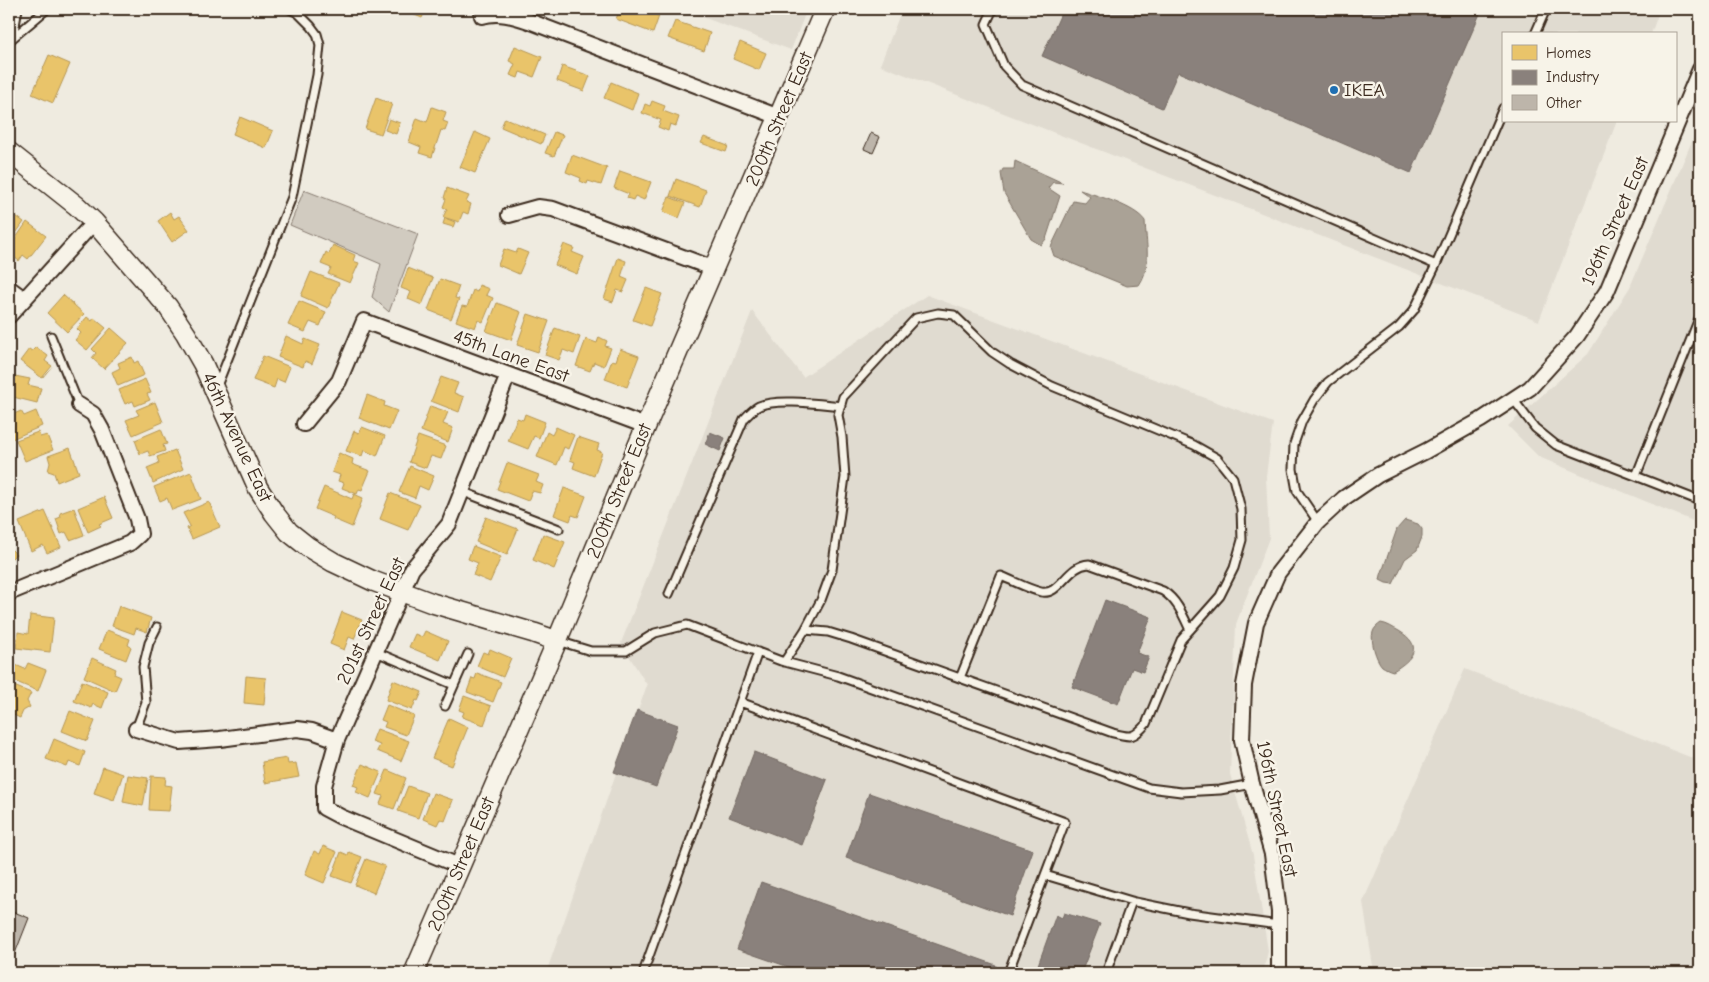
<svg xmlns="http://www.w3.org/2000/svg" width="1709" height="982" viewBox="0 0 1709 982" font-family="'Comic Neue',sans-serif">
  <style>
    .built { fill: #e0dbd0 }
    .green { fill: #d1cbc0; stroke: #867a6f }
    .water { fill: #aaa296; stroke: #7e7266 }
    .homes { fill: #e9c46a; stroke: #b59653 }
    .industry { fill: #8a817c; stroke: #726760 }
    .building { fill: #bdb5aa; stroke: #3b2a1e }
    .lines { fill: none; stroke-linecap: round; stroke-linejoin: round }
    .lane-casing { stroke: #3b2a1e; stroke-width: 11 }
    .street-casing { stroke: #3b2a1e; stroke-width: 18 }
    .secondary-casing { stroke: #3b2a1e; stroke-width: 22 }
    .lane { stroke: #f7f3e8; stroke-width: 7 }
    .street { stroke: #f7f3e8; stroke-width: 14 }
    .secondary { stroke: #f7f3e8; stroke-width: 19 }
    .poi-dot { fill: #1f6fb2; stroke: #f7f3e8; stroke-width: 2 }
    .labels { text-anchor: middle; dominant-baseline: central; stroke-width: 5; stroke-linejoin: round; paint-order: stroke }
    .poi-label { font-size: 19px; fill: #3b2a1e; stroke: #f7f3e8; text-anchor: start }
    .street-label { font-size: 19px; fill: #3b2a1e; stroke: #f7f3e8 }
  </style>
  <rect width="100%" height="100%" fill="#efebe0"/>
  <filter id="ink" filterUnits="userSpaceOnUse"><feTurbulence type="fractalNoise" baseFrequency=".02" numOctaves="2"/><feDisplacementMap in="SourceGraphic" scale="10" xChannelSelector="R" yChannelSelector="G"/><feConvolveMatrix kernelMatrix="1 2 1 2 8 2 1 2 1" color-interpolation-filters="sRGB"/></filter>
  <g filter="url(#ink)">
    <!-- built -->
    <path class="built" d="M681,9H807L791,50Z
      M902,9H1660L1651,34H1503V121H1617L1539,321L880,65Z
      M1700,122V524L1539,457L1508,426L1588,354L1630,287Z
      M927,295L1273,423L1266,476L1269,538L1236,624L1230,774L1253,855L1268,951L1263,973H546L647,685L621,643L752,311L803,377Z
      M1465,669L1700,761V965L1697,973H1374L1363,902Z"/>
    <!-- green -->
    <path class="green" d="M304,190L418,234L389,312L372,297L381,264L290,225Z"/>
    <!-- water -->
    <path class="water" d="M1015,161L1063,183L1053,182L1048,188L1060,196L1046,239L1041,245L1031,239L1004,193L1001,173L1003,169H1014Z
      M1080,190C1098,196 1135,206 1145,221C1146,243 1152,266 1139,285L1127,286L1054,256L1051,247L1073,201L1085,203L1090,197Z
      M1405,520L1418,524L1422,529V537L1417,550L1405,559L1393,584L1386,583L1380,580L1381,575L1397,529Z
      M1381,623C1388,624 1393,628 1399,631C1424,646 1413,659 1393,671C1389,670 1385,668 1382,666C1376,660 1370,640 1373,632C1374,628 1378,625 1381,623Z"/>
    <!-- homes -->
    <path class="homes" d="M406,9H426L422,18L405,11Z
      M620,9H641L659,16L653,33L616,19Z
      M675,21L710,33L704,51L668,38Z
      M740,42L766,53L759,70L733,59Z
      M515,46L542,57L534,77L520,72L518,78L510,75L515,64L509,61Z
      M49,55L70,64L53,103L32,94Z
      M562,66L590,76L584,91L557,81Z
      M611,82L638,93L632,110L604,98Z
      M376,98L392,104L381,134L365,129Z
      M652,101L665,106L663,111L679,117L676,126L670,124L668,131L658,127L661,120L642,113L645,104L650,106Z
      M432,107L446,112L443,121L448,123L445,131L441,130L432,157L419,153L421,147L409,142L417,118L427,122Z
      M240,117L273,131L266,148L233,134Z
      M505,118L545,135L541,144L501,127Z
      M389,119L400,123L396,134L385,130Z
      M475,132L490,139L475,173L460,167Z
      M554,132L563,135L554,156L545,153Z
      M704,137L728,146L726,152L701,143Z
      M572,155L607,168L601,185L588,181L587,184L580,181L581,178L566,172Z
      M620,171L651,182L644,200L635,196L633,200L627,198L629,194L614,188Z
      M676,179L706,190L700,207L670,196Z
      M447,188L469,196L466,202L471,204L468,214L463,212L459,222L443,217L447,209L443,207L446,199L444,198Z
      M669,197L685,203L679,218L663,212Z
      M9,211L24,222L9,243Z
      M170,212L174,219L179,216L189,230L172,242L158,221Z
      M445,218L455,222L453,227L443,224Z
      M27,222L46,236L28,259L23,255L19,261L9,253V248Z
      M564,244L574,248L572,252L584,257L577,274L555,265Z
      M333,245L355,255L353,261L359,263L350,283L328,274L331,268L321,264L326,252L329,254Z
      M504,249L516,253L518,249L528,253L519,274L498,265Z
      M618,258L626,261L621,277L628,280L623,292L617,290L613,302L604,299Z
      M408,268L433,278L422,305L408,299L411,292L401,288Z
      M311,272L339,283L328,308L301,296Z
      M440,279L459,286L455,298L459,299L451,319L428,310Z
      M479,285L489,289L486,295L493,298L483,322L478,320L475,328L456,321L462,306L467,307L473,290L477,292Z
      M646,288L662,294L650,326L633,320Z
      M63,295L84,314L67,332L47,313Z
      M299,301L326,312L320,326L310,322L305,332L288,325Z
      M497,303L521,312L511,340L486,331Z
      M528,314L549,321L538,352L517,345Z
      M87,317L92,321L94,318L106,328L87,350L75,340L81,333L77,329Z
      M111,328L128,343L104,369L92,358L96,353L92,349Z
      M555,328L580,337L574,354L563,350L559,360L545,355Z
      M286,336L303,344L305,339L320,345L312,364L305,361L303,367L278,357Z
      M599,337L607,341L605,346L611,348L604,366L594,362L590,371L576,366L586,339L597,343Z
      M36,347L48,356L45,361L52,366L42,378L20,361L29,349L32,351Z
      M620,349L639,356L627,387L605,379L612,360L616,361Z
      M263,356L290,367L284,382L277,379L274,388L253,380Z
      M132,357L134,363L138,361L144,375L118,386L112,372L120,368L118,363Z
      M10,375L30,379L28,385L41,388L37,403L9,396Z
      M441,377L458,383L454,393L464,397L459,412L431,401Z
      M145,379L151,393L147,394L150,400L135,406L133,401L125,404L119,390Z
      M367,395L385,402L384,406L397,411L389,430L359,418Z
      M155,402L163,422L133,435L126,420L139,415L136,410Z
      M430,406L448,412L443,424L453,428L448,442L421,431Z
      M21,411L24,416L36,411L42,426L12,439L9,432V416Z
      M525,414L545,422L539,438L534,436L528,449L508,441L517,418L523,420Z
      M362,427L385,436L377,456L364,450L362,456L346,451L354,431L359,433Z
      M556,427L574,435L568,449L564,447L557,465L537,457L547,432L552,435Z
      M161,429L167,444L163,445L165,451L150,456L148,451L140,454L135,440Z
      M38,432L40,437L47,435L53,450L25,461L16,440Z
      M418,436L446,446L441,459L431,456L426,468L409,462Z
      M578,437L599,444L597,450L602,452L594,476L573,468L575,462L570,460Z
      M70,448L79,473L57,482L54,473L48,471L50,463L48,456Z
      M175,450L183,469L153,483L147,468L159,463L157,457Z
      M339,453L353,459L352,464L370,471L362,490L359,489L357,494L342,488L344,483L338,481L340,475L332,472Z
      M507,463L539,475L536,482L543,485L540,493L532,491L528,501L497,489Z
      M410,466L434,476L428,490L419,486L415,498L399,492Z
      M191,472L201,499L172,510L167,498L160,501L154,487Z
      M324,487L352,499L354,494L363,498L352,527L333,519L334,517L315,509Z
      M564,488L586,496L578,517L572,515L570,521L554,515Z
      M390,493L420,505L408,530L380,519Z
      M104,497L113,518L99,524L101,526L88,532L78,508Z
      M209,502L220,527L192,539L187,528L190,526L183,513Z
      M74,508L84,535L70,540L66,532L61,534L56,519L61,517L60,513Z
      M45,511L61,547L47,553L43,545L31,551L19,522Z
      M486,517L518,529L507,555L476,542Z
      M543,534L565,542L554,569L533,560Z
      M473,546L501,557L490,582L473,575L478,563L468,559Z
      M9,547L16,554L9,561Z
      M119,606L151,618L147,632L136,628L134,634L112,626Z
      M342,612L362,620L354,639L349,637L344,650L330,644Z
      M30,615L54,618L50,652L16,648L18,632L28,634Z
      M107,630L130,639L128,645L131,647L126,660L99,649Z
      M425,631L448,641L440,660L409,647L415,634L422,637Z
      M490,649L511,658L503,677L477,666L483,652L488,654Z
      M92,658L116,669L114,674L121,677L115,691L84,677Z
      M28,663L46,670L38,691L9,679L13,664L25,669Z
      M477,673L501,682L493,702L467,692L472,678L475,679Z
      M246,676L266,678L264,705L244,703Z
      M393,680L422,692L418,701L416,700L412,710L386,700Z
      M82,681L108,692L102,708L93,704L91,708L74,701Z
      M9,684L31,693L27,701L30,707L23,711L20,718L9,713Z
      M464,696L491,706L484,725L462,717L464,712L459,710Z
      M387,705L414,716L406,735L384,727L386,722L381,720Z
      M70,711L95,721L87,741L62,731Z
      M449,718L468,727L452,766L432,758Z
      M377,729L409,741L401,761L377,751L380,745L372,742Z
      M54,739L85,752L80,766L69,762L67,767L46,759Z
      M287,758L288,764L296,763L299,777L265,783L262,762Z
      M362,764L381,772L370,798L356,792L358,787L353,785Z
      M103,767L123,774L114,800L94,793Z
      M387,770L406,778L394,809L380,804L383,796L377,794Z
      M128,775L148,778L143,806L123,802Z
      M151,776L166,777L165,785L172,786L169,811L149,810Z
      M408,786L427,793L418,818L398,811Z
      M433,793L453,800L445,821L440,819L437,825L423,819Z
      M323,846L337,852L324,883L305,875L314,851L320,854Z
      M341,852L348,855L349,852L362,857L351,883L332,876Z
      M366,859L385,866L374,893L355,885Z"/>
    <!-- industry -->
    <path class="industry" d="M1063,9H1482L1411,173L1178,72L1162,108L1042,56Z
      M710,432L725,438L720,451L705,444Z
      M1105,600L1151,617L1137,653L1149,657L1143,672L1132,668L1118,704L1072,687Z
      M637,710L678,725L656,787L614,772Z
      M754,752L827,780L802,845L729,817Z
      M869,793L1033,850L1010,916L846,858Z
      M761,882L996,965L993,973H806L737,949Z
      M1064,913L1100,924L1081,973H1042L1044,968L1038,965L1056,915L1062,918Z"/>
    <!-- building -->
    <path class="building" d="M871,133L880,137L873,153L864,149Z
      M9,910L29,918L14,956L9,954Z
      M167,968L192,973H166Z"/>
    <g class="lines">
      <defs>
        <path id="lane" d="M993,9L986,24L1004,66L1022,85L1436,265
          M1535,34L1546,9
          M13,36L18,9
          M9,41L47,9
          M51,336L79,405
          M217,386L292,197L317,75L320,45L317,34L311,26L298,13L290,9
          M1513,399L1535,428L1556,445L1700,501
          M1636,476L1700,316
          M461,491L559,529
          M1318,522L1297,491L1293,469L1294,444L1302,421L1314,400L1328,382L1399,327L1414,310L1436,265L1503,108
          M669,594L744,419C749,414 753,409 759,406C777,398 820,404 841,406
          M558,641L591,651H626L655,633L687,625L781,661L838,676L1149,788L1181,792L1220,790L1252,784
          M376,652L454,685
          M784,662L805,630L821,600L832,570L845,477L842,437L838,415L843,397L916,318L938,313L954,315L992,352L1010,364L1052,386L1194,445L1217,458L1233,478L1241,509L1242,540L1234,568L1220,596L1181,640L1146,724C1134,738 1131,738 1113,733L851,639L828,632L805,630
          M960,678L1001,576C1014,581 1028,589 1041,592C1060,596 1067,565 1089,564L1163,591C1177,600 1183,615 1190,630
          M740,702L1065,822L1008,973
          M445,706L468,654
          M136,729L146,702L143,667L149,643L157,627
          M1045,875L1135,902L1189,913L1279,925
          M643,973L758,652
          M1106,973L1132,901"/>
        <path id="street" d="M482,16C498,11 514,16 529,21L779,117
          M509,215L538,207L553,209L715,269
          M9,288L24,299
          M9,316L94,222
          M304,424L339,381L364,321L646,426
          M9,593L130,543L140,534L137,519L102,430L93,414L79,405
          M136,729L179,742L220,739L297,729L312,731L337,740
          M459,866L341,817L324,808V786L337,740L412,569L449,524L508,375
          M1279,973V912L1272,854L1252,784L1242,740L1244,685L1256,623L1278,573L1318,522L1344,498L1378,475L1426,451L1481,420L1530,388L1577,336L1607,291L1700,69"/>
        <path id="secondary" d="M9,152L77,206L94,222L168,307L186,334L203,364L258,488L274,513L289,532L308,547L333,562L373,581L432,603L534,633L557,641
          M414,973L557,641L646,426L825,9"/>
      </defs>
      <!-- lane casing -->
      <use href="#lane" class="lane-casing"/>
      <!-- street casing -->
      <use href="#street" class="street-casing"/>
      <!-- secondary casing -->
      <use href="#secondary" class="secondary-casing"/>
      <!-- lane -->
      <use href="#lane" class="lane"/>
      <!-- street -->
      <use href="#street" class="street"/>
      <!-- secondary -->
      <use href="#secondary" class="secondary"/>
    </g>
  </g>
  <!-- markers -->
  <circle class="poi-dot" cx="1334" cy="90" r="5"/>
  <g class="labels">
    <!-- poi labels -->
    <g class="poi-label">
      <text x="1344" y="90">IKEA</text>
    </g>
    <!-- street labels -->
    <g class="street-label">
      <text transform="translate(779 119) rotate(-67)">200th Street East</text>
      <text transform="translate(1615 221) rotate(-66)">196th Street East</text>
      <text transform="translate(511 356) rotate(20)">45th Lane East</text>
      <text transform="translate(237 437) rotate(65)">46th Avenue East</text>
      <text transform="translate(619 491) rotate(-68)">200th Street East</text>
      <text transform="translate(371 621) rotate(-65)">201st Street East</text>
      <text transform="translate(1277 809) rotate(78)">196th Street East</text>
      <text transform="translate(461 864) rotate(-67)">200th Street East</text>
    </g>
  </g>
  <!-- margin -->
  <rect width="1709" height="982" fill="none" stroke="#f7f3e8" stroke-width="30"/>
  <rect x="15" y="15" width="1679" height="952" fill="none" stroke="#3b2a1e" stroke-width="2" filter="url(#ink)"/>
  <!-- legend -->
  <rect x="1502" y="32" width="175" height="90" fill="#f7f3e8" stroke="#aca397"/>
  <rect x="1512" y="45" width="25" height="15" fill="#e9c46a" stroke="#aca397"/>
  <text x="1546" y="58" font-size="15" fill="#3b2a1e">Homes</text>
  <rect x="1512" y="70" width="25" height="15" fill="#8a817c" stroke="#aca397"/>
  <text x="1546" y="82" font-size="15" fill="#3b2a1e">Industry</text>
  <rect x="1512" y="95" width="25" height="15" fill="#bdb5aa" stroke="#aca397"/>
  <text x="1546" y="108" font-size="15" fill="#3b2a1e">Other</text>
</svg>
